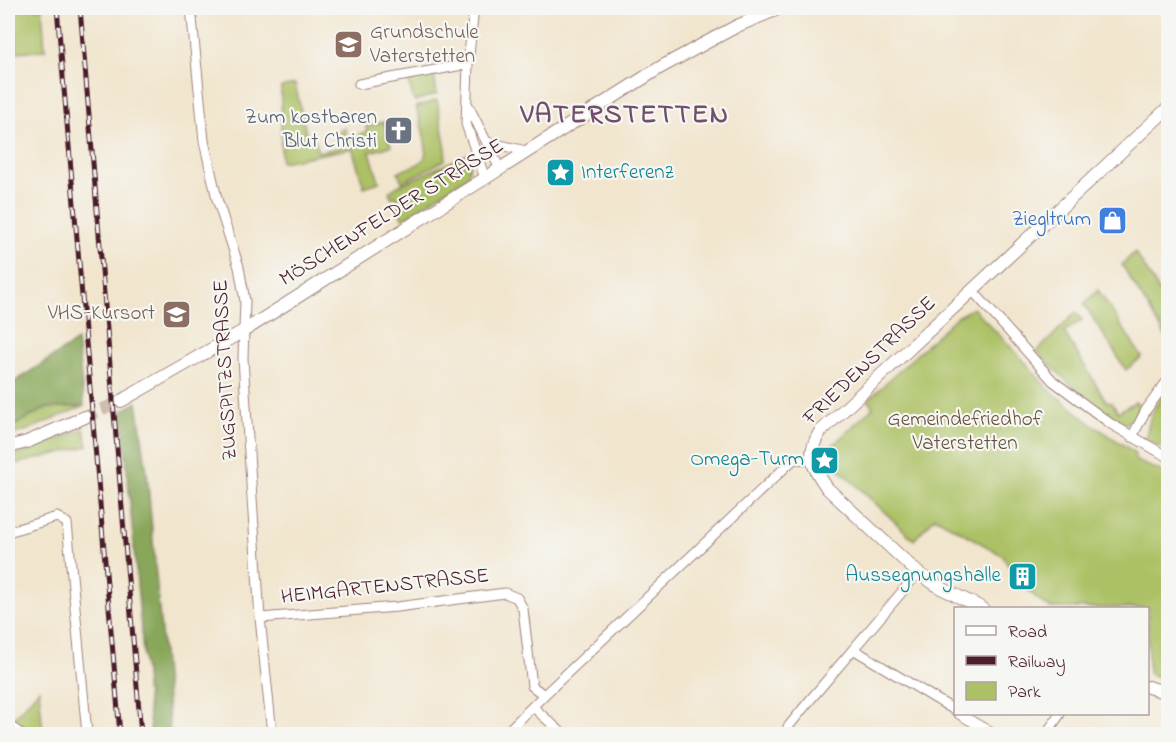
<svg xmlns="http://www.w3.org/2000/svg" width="1176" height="742" viewBox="0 0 1176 742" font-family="'Indie Flower',sans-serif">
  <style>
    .green { fill: #acc165; stroke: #7b7048; stroke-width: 1.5 }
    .forest { fill: #89a75a; stroke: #6a6342; stroke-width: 1.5 }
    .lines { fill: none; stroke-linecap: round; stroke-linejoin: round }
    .tertiary-tunnel { stroke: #d0bdad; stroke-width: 12; stroke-dasharray: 12 6; stroke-linecap: butt }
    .minor-casing { stroke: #9e827c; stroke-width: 11 }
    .tertiary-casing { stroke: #9e827c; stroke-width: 14 }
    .minor { stroke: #fff; stroke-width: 9 }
    .tertiary { stroke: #fff; stroke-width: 12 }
    .rail-casing { stroke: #4a1f2b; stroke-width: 5 }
    .rail { stroke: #f6f6f2; stroke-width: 3; stroke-dasharray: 9; stroke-linecap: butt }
    .labels { text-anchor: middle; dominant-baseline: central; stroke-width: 4.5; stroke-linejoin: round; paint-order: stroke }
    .education-label { font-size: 21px; fill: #785e54; stroke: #f6f6f2; text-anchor: start }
    .worship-label { font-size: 21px; fill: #5b616d; stroke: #f6f6f2; text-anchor: end }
    .culture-label { font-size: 21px; fill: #0d838f; stroke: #f6f6f2; text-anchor: end }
    .street-label { font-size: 21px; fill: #4a1f2b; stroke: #f6f6f2 }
    .shop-label { font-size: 21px; fill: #366cbe; stroke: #f6f6f2; text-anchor: end }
    .park-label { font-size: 21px; fill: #67503c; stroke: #f6f6f2 }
    .district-label { font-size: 27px; font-weight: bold; letter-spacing: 1.5px; fill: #734e6b; stroke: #f6f6f2 }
  </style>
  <rect width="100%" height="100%" fill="#f6f6f2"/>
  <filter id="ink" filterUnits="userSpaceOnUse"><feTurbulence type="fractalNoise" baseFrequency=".0167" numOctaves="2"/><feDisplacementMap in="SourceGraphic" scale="12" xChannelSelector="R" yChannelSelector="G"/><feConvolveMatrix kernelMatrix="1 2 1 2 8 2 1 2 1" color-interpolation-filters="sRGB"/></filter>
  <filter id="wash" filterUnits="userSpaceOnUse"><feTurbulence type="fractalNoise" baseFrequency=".008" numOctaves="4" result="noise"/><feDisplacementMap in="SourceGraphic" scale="24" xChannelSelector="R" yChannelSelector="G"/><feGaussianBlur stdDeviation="1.35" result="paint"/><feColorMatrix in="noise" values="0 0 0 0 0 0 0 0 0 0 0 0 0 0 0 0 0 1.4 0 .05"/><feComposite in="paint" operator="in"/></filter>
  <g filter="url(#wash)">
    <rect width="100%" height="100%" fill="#f1e5cd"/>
    <!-- green -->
    <path class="green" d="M14,8H42L45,50L16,52Z
      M434,74L437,94L414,101L408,79Z
      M295,84L308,142L315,140L318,152L338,148L336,136L340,135L339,129L345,128L346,137L354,135L356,140L360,139L359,134L367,132L366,126L384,122L391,146L370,152L379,182L364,187L350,141L347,142L349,149L281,162V87Z
      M437,100L446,149L445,160L402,182L398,172C405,169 414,167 421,162C433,154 419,119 416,107Z
      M468,154L470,164L468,176L403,219L397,207L400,205L395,196L392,198L389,192L398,186Z
      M1135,252L1168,306V340L1122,265Z
      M1098,290L1142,357L1126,370L1084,304Z
      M973,308L1026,363L1046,387L1090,423L1134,452L1136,461L1168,474V681L1148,673V608H1050C1034,600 1011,572 1002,555L935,517L914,540L838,468L831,447L873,407L868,400L956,317Z
      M1076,312L1082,320L1064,332L1106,401L1112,402L1118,412L1135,402L1140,406L1135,417L1123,425L1089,403L1037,352Z
      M1163,393L1168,395V451L1145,439L1151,415Z
      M84,406L28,430L8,436V429L46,408Z
      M84,429L88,446L8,466V458Z
      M39,689L43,734H30L11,721Z"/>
    <!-- forest -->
    <path class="forest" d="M77,341L84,406L46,408L8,429V386Z
      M137,402L147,473L170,734H151L148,709L122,411Z"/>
  </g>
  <g filter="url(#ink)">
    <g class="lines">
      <!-- tertiary-tunnel -->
      <path class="tertiary-tunnel" d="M85,417L121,401"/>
      <defs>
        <path id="minor" d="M191,8L204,141L217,199L239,267L245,301L243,358L247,423L260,618L272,734
          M474,8L468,64L466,124L485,178
          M359,84L468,64
          M468,105L500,169
          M487,142L526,151
          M973,291L1053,381L1111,424L1168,457
          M1132,437L1146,410L1168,380
          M8,532L57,517L67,523L87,734
          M260,618L397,607L505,593L517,598L523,609L532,686L544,695
          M853,649L956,711
          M533,707L563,734
          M959,714L994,734
          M8,725L21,734
          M505,734L544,695L794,459L812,460
          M786,734L788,727L810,700L918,573
          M1046,734L1060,714"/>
        <path id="tertiary" d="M121,401L245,330L661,67L737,26L780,8
          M8,447L27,442L85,417
          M982,608L941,588L918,573L827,488C813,467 805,456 820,432L1168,108
          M1148,687L1168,693"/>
      </defs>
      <!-- minor casing -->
      <use href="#minor" class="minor-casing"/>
      <!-- tertiary casing -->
      <use href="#tertiary" class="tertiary-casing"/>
      <!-- minor -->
      <use href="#minor" class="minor"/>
      <!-- tertiary -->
      <use href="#tertiary" class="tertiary"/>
      <defs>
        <path id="rail" d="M57,8L120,734
          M80,8L141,734"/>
      </defs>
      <!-- rail casing -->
      <use href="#rail" class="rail-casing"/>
      <!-- rail -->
      <use href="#rail" class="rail"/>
    </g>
  </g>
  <!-- icons -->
  <defs>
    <symbol id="school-square" viewBox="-11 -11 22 22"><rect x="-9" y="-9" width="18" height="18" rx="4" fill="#8d6e63" stroke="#f6f6f2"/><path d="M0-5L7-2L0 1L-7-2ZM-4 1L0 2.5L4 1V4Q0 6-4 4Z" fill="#fff"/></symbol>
    <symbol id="church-square" viewBox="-11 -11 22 22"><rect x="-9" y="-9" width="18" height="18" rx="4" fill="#6b7280" stroke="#f6f6f2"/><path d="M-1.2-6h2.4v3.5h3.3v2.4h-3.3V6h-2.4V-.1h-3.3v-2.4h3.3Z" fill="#fff"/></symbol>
    <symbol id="sight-square" viewBox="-11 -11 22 22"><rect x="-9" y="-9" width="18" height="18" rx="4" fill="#0f9aa8" stroke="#f6f6f2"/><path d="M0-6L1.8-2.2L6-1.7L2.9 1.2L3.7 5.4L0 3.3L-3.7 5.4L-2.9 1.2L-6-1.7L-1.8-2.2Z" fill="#fff"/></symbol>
    <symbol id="shop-square" viewBox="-11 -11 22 22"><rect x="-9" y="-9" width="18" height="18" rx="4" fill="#3f7fe0" stroke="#f6f6f2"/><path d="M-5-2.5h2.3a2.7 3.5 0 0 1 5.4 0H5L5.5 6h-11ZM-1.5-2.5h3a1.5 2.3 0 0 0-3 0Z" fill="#fff"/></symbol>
    <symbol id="building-square" viewBox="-11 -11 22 22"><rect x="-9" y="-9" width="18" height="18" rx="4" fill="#0f9aa8" stroke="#f6f6f2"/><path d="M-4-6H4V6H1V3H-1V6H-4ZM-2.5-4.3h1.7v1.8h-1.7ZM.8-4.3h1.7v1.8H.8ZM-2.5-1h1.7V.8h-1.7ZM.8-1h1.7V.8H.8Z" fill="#fff"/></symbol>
  </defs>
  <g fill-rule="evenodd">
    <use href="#school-square" x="332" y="28" width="33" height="33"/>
    <use href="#church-square" x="382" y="114" width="33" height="33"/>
    <use href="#sight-square" x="544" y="156" width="33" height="33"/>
    <use href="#shop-square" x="1096" y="204" width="33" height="33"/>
    <use href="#school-square" x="160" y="298" width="33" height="33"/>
    <use href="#sight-square" x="808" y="444" width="33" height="33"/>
    <use href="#building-square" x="1006" y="560" width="33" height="33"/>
  </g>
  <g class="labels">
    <!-- education labels -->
    <g class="education-label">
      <text x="370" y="33">Grundschule<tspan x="370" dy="24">Vaterstetten</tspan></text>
      <text x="155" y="314" text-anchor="end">VHS-Kursort</text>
    </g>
    <!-- worship labels -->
    <g class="worship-label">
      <text x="377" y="118">Zum kostbaren<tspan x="377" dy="24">Blut Christi</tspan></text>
    </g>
    <!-- culture labels -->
    <g class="culture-label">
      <text x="581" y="173" text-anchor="start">Interferenz</text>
      <text x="804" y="460">Omega-Turm</text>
      <text x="1001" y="576">Aussegnungshalle</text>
    </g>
    <!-- street labels -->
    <g class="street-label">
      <text transform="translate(392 213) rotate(-32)">MÖSCHENFELDER STRASSE</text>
      <text transform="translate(870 361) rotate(-44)">FRIEDENSTRASSE</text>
      <text transform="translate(226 370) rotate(-93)">ZUGSPITZSTRASSE</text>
      <text transform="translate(385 587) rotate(-6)">HEIMGARTENSTRASSE</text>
    </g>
    <!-- shop labels -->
    <g class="shop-label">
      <text x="1091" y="220">Ziegltrum</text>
    </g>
    <!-- park labels -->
    <g class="park-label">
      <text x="965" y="420">Gemeindefriedhof<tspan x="965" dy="24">Vaterstetten</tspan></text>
    </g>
    <!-- district labels -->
    <g class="district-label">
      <text x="625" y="115">VATERSTETTEN</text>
    </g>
  </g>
  <!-- margin -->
  <rect width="1176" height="742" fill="none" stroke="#f6f6f2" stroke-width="30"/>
  <!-- legend -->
  <rect x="954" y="607" width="195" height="108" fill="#f6f6f2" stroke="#b1a0a2" stroke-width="1.5"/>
  <rect x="966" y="626" width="30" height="9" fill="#ffffff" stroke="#b1a0a2" stroke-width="1.5"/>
  <text x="1008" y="637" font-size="18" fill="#4a1f2b">Road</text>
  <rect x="966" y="656" width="30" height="9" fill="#4a1f2b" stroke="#b1a0a2" stroke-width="1.5"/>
  <text x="1008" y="667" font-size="18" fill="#4a1f2b">Railway</text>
  <rect x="966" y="682" width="30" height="18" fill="#acc165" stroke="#b1a0a2" stroke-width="1.5"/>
  <text x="1008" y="697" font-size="18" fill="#4a1f2b">Park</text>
</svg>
